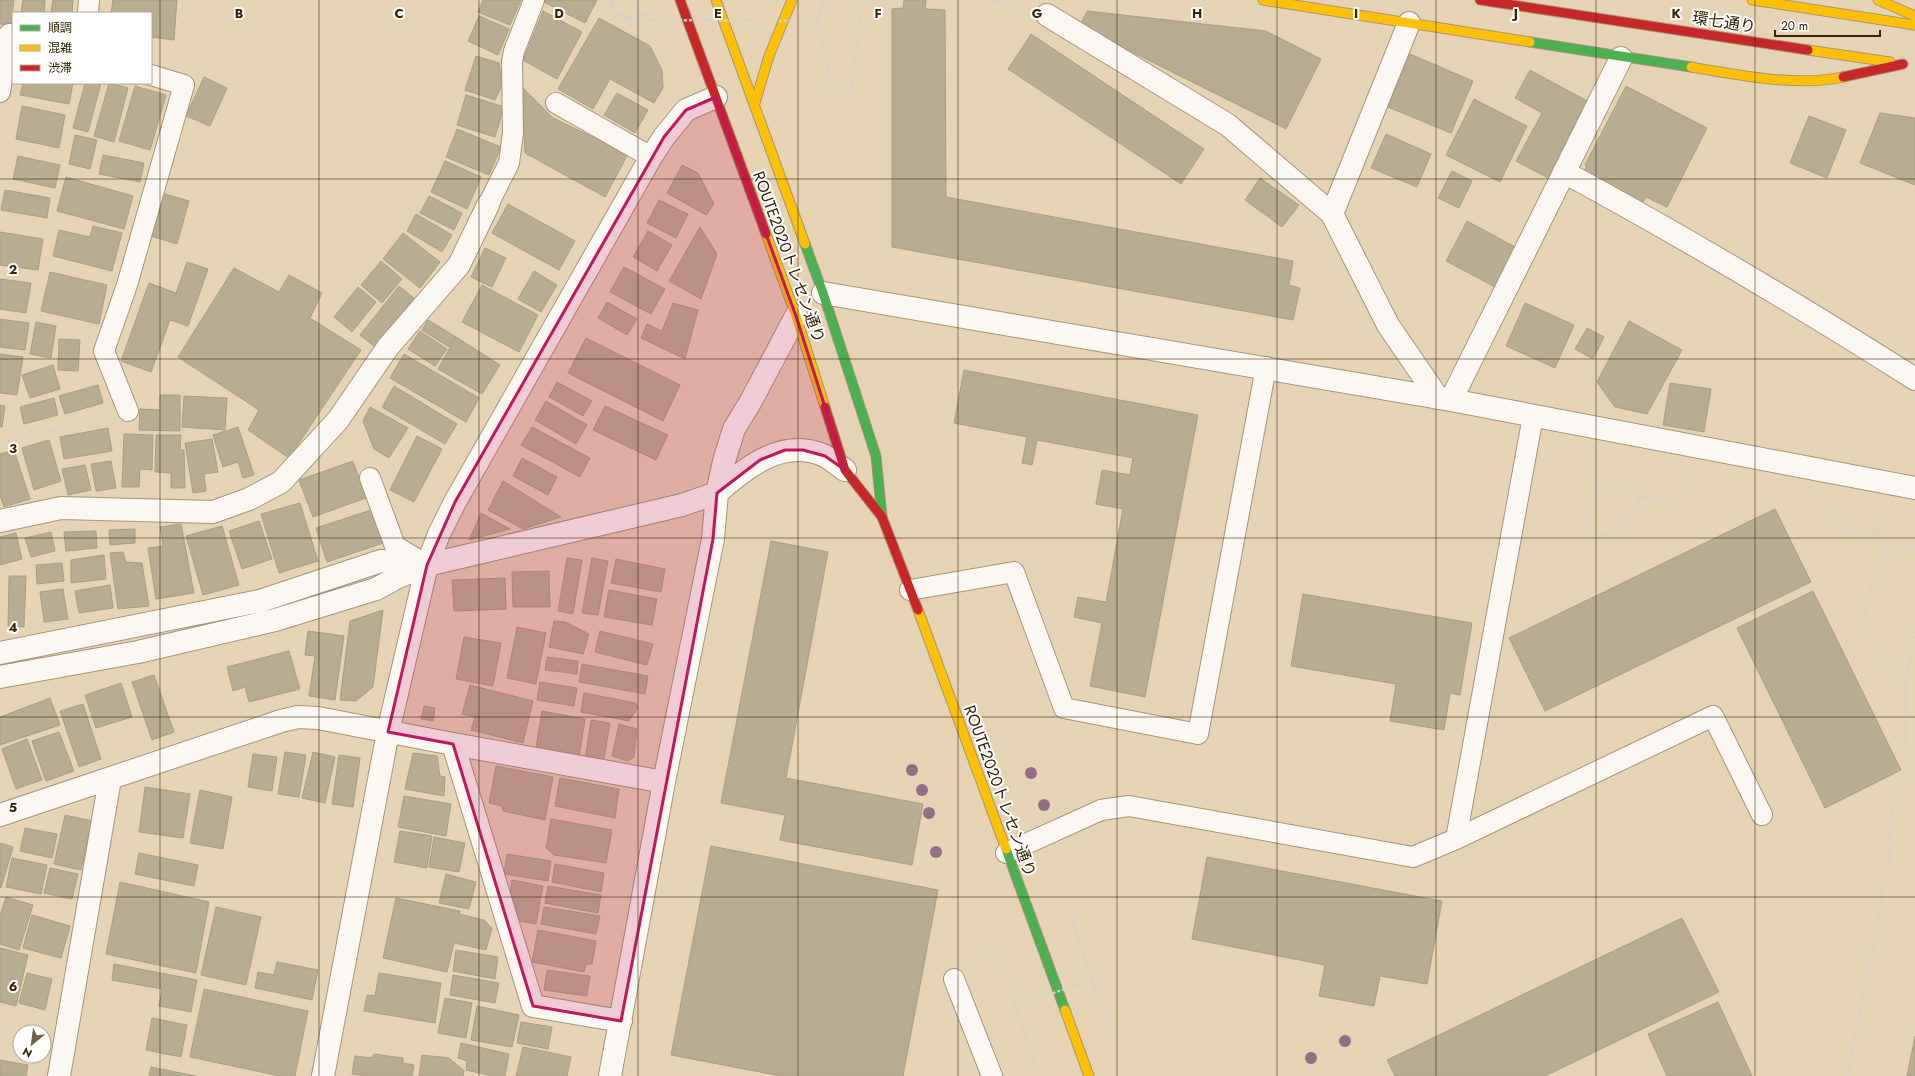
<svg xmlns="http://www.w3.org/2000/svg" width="1915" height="1076" viewBox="0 0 1915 1076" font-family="Jost,'Noto Sans JP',sans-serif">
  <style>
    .building { fill: #b8ad90; stroke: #ab9f82 }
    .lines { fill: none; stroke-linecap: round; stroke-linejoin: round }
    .lane-casing { stroke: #a59579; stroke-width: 22 }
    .street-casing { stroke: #a59579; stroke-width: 24 }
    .fast-casing { stroke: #a59579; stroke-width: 11 }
    .slow-casing { stroke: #a59579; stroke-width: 11 }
    .jam-casing { stroke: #a59579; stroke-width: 11 }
    .path { stroke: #d7d0c6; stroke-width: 2.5; stroke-dasharray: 3 2; stroke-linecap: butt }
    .lane { stroke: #fbf8f4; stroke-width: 20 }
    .street { stroke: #fbf8f4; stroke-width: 22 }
    .fast { stroke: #4caf50; stroke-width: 9 }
    .slow { stroke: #ffc107; stroke-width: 9 }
    .jam { stroke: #c62828; stroke-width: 9 }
    .path-bridge { stroke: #d7d0c6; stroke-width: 2.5; stroke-dasharray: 3 2; stroke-linecap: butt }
    .tree { fill: #956c85 }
    .marked { fill: #c2185b; fill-opacity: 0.2; stroke: #c2185b; stroke-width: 3; stroke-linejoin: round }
    .grid { fill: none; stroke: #342405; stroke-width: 1; stroke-opacity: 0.55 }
    .labels { text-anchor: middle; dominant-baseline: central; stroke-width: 4; stroke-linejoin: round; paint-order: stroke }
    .street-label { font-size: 16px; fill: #342405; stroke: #fff }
    .grid-label { font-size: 13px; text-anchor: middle; font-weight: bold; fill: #342405; stroke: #fff; stroke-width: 4; stroke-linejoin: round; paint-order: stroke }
  </style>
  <rect width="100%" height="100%" fill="#e6d3b4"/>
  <!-- building -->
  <path class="building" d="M0,0H14L11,25L0,24Z
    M23,0H45L44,13H21Z
    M53,0H73L72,13H51Z
    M113,0H177L174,40L151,37V13H111Z
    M483,0H521L510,25L478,12Z
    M540,0H597L585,23Z
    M904,0H926L925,9L945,10L946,197L1293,261L1289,285L1300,288L1293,320L892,247V9L903,8Z
    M543,11L582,32L557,79L523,60Z
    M1087,11L1266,31L1321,59L1286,129L1080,26Z
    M479,16L509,29L498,55L468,41Z
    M599,18L650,46L662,70L663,88L654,103L610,79L593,109L558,89Z
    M1031,34L1204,149L1181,184L1008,69Z
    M1410,54L1473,81L1451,133L1388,107Z
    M476,56L499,63L502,85L495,100L465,90Z
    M1530,70L1591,103L1550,179L1516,161L1542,113L1515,98Z
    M204,77L227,88L210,126L186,116Z
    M23,83H73L69,104L20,95Z
    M85,83H101L88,132L73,128Z
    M109,83L128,88L114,142L94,136Z
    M135,86L166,95L150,150L119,141Z
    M1626,86L1707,128L1667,207L1646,197L1641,205L1582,174L1587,166L1585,165Z
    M522,87L553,118L628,154L605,197L525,153Z
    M617,93L648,110L635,133L604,115Z
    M466,95L504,107L495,137L457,125Z
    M1474,99L1527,126L1500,182L1446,155Z
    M22,106L65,115L59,148L16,139Z
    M1880,113L1915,118V185L1860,163Z
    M1809,116L1846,130L1827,178L1790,163Z
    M457,129L501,147L489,175L446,157Z
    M1386,134L1431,154L1417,187L1371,168Z
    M75,135L97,140L90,169L69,164Z
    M103,155L144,163L140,182L99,174Z
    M18,156L60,165L55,188L13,179Z
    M445,161L481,177L467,209L431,192Z
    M682,165L698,173L714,204L706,215L667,193Z
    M1452,171L1472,181L1459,208L1438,198Z
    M66,177L133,196L124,229L57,211Z
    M1260,178L1299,205L1282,227L1245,200Z
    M5,190L50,198L47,218L1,210Z
    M165,194L189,201L177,244L151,236Z
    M429,196L462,213L454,230L420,213Z
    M659,200L688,214L676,238L647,223Z
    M508,204L575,241L559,270L492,233Z
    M416,214L452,235L442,252L407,231Z
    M1467,221L1515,247L1495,287L1446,261Z
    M93,226L122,233L112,271L53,256L59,230L90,237Z
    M700,227L717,254L701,299L669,281Z
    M648,231L672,245L657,271L633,257Z
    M0,232L43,239L38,270L0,265Z
    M403,233L440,262L420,288L383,259Z
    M485,248L506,258L492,287L471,277Z
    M381,261L402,279L382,303L361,285Z
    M187,262L208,269L188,326L170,320L151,372L121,361L149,283L176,293Z
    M624,267L665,289L651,314L610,292Z
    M234,268L279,292L289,275L322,293L310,318L361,350L289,458L248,430L259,410L178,357Z
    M534,271L557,285L541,312L518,299Z
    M50,272L107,285L99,324L41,311Z
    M0,279L31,283L26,313L0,309Z
    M482,285L538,315L519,352L462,322Z
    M399,286L414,298L375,347L360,335Z
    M358,287L376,302L352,332L334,317Z
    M607,302L637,319L627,335L598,318Z
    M673,303L698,310L685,359L641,338L647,324L662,331Z
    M1525,303L1574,325L1555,368L1506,346Z
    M0,319L29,323L25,350L0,347Z
    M428,320L456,337L449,347L422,330Z
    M1629,321L1682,350L1647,414L1615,407L1597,382Z
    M36,322L56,326L51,358L30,354Z
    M1587,328L1604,337L1593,359L1575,349Z
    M420,331L447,349L435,366L408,349Z
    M456,337L500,365L482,394L438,369Z
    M586,338L680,385L663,421L568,373Z
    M59,339L80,340L78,371L58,370Z
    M0,354L23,357L17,395L0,393Z
    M404,354L479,398L466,422L390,378Z
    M53,365L60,389L30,398L22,375Z
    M964,370L1198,415L1145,697L1090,686L1102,623L1074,617L1078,597L1106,602L1123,509L1096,504L1102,470L1130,475L1133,458L1037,440L1032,465L1022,463L1027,437L954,423Z
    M557,382L592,401L583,416L549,397Z
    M1670,383L1711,389L1704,432L1663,425Z
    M98,385L103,403L65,414L59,396Z
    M394,386L457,424L445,444L382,407Z
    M160,395H180V431L139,430L140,409L160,410Z
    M184,396L227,398L225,430L182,427Z
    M54,398L58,415L24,424L20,407Z
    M546,401L587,425L576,444L535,420Z
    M0,405L5,406L2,427H0Z
    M605,406L668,435L656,460L593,430Z
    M370,407L408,428L389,458L374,449L363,421Z
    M238,427L254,475L243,478L238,462L223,467L213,435Z
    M532,427L590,458L580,477L521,445Z
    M108,428L112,451L64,459L60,437Z
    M124,434L153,435L152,470L140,469L139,487H122Z
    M156,435H181L180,450H184L185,488H171V473L155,472Z
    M417,436L442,449L414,502L390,490Z
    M212,439L218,472L204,474L206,491L193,493L185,443Z
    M49,440L61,481L34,490L22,448Z
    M14,450L30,499L4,507L0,495V454Z
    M522,458L557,477L548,495L513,476Z
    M111,461L116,488L96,491L91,464Z
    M353,461L366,498L313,517L299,480Z
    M85,465L91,490L68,495L62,469Z
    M503,481L561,517L523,529L488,510Z
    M300,503L318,561L279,573L261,514Z
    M1775,509L1811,582L1545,711L1509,638Z
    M371,510L383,543L327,562L316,528Z
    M481,513L510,529L469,540Z
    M259,521L272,559L242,569L229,531Z
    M181,524L194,593L156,599L148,548L163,546L160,527Z
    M222,526L239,585L203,595L186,536Z
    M135,529V543L110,545L109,530Z
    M96,531L97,548L66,551L64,532Z
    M51,532L55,551L31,557L25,538Z
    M16,533L22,559L0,565V537Z
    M771,541L828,552L786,778L923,804L912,865L780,840L785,815L721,803Z
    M123,552L126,562L142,563L149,606L118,609L110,553Z
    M104,555L106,579L71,583V560Z
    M567,558L582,560L573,614L558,611Z
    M592,558L608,561L598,615L582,613Z
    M616,559L665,569L661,592L611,583Z
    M62,563L64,581L37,584L36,565Z
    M549,571L550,607H513L512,572Z
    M9,576H26L24,627L8,626Z
    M505,578L506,609L454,611L452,580Z
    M110,585L113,608L79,613L75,591Z
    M63,589L68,619L44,622L40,592Z
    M609,590L657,599L652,625L604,617Z
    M1813,591L1901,770L1825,808L1737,628Z
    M1303,594L1472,623L1460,695L1450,693L1444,730L1390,721L1396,684L1291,666Z
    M383,610L373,687L356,701L340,700L350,621Z
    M554,621L565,622L589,634L583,654L549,647Z
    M517,627L546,633L536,684L507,678Z
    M308,631L344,636L335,700L309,696L315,656L305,655Z
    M600,631L653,644L647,665L595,652Z
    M464,637L501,643L493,686L456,679Z
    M289,651L300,689L249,702L245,687L233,691L227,667Z
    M547,657L578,661L577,674L545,670Z
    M582,664L648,676L645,694L579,682Z
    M154,675L174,732L152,740L132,682Z
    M540,682L577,688L574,706L537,700Z
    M121,683L132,717L96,728L85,695Z
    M470,685L533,701L523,743L471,730L475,717L462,714Z
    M584,693L636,703L638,708L629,721L581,712Z
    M50,698L60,725L0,745V717Z
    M83,704L101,759L79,767L60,711Z
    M424,706L435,708L433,721L421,719Z
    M542,711L585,719L579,757L536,748Z
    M591,720L610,723L603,764L585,761Z
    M619,724L637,729L634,757L628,761L612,756Z
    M59,732L74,771L46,781L32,741Z
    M27,739L42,780L16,789L2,749Z
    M285,752L306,755L299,797L278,794Z
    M313,752L335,757L325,803L302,798Z
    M413,753L437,756L440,776L445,777L444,796L405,789Z
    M253,754L277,757L272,791L248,787Z
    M339,755L360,758L353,807L332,804Z
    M496,766L553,777L545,820L503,811L502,806L489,803Z
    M560,778L619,789L615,818L555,806Z
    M145,787L190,794L183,838L139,832Z
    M200,790L232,797L223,849L190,843Z
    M404,796L451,804L446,836L398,827Z
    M65,815L92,821L81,870L54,864Z
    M551,819L612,830L606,863L554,855L546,848Z
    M25,828L57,834L52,858L20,851Z
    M400,831L432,836L427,868L394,862Z
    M434,837L465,843L459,872L429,867Z
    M0,843L13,847L1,888L0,887Z
    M711,846L938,890L903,1076H781L671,1055Z
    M139,853L198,865L194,886L135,874Z
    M507,854L551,861L548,881L504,874Z
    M1207,857L1442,901L1427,984L1380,976L1374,1006L1319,996L1325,965L1192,939Z
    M12,858L47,865L41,894L6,887Z
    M555,864L604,873L601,892L552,882Z
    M50,868L78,874L72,899L44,893Z
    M446,874L476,882L469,909L439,903Z
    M512,880L543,886L536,924L518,921L510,897Z
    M120,882L209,902L196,973L106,954Z
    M548,886L601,895L598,913L545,903Z
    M6,897L33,905L19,950L0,944V916Z
    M396,898L460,911L459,914L484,920L492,928L486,950L454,943L447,972L383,958Z
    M216,907L261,917L246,985L201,975Z
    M544,907L600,916L596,934L541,924Z
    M32,915L70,926L61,958L23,948Z
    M1682,918L1719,992L1545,1076H1395L1387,1060Z
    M538,930L596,941L592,964H586L584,972L532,962Z
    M0,948L28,955L16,1006L0,1002Z
    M456,950L498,957L495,979L453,971Z
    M277,962L318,970L312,1000L255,988L258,972L274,975Z
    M114,964L197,980L191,1012L159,1006L162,989L112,980Z
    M547,970L590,976L587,996L544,990Z
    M27,973L52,979L45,1010L19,1003Z
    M379,973L441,983L435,1023L364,1011L367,995L375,996Z
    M453,975L499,983L495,1003L450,995Z
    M204,989L308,1011L295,1076H280L190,1057Z
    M445,998L472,1003L466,1038L438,1033Z
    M1718,1002L1752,1076H1667L1648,1034Z
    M477,1006L519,1015L512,1047L471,1040Z
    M152,1018L187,1025L181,1057L146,1050Z
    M521,1022L552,1027L548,1049L517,1043Z
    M1915,1036V1076H1907Z
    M461,1043L509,1054L505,1076H492L466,1070L467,1061L458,1058Z
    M523,1047L571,1057L567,1076H516Z
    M374,1054L403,1058V1063L414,1065L412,1076H366L352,1074L355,1056L371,1058Z
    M422,1055L449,1058L464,1071L463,1076H419Z
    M0,1060L28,1065L26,1076H0Z
    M151,1067L196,1076H149Z"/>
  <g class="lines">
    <defs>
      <path id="lane" d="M88,13L89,0
        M0,92L9,34
        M556,103L651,157
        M488,205L509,163L513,133L512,62L514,51L534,0
        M128,411L104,351L127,285L184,85L151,75
        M370,478L395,546L427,565
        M910,590L1014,572L1064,708L1198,734L1266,367
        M1456,839L1713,716L1762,815
        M1006,853L1101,810L1129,806L1413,857L1456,839L1533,416
        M954,979L992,1076"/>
      <path id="street" d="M1047,15L1228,125L1332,214L1388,325L1438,398
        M1564,172C1684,237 1800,306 1915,379
        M1332,214L1409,23
        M823,293L1451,400L1915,488
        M1451,400L1621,58
        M0,521L61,508L213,512L249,499L281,482L338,420L388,347L459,265L488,205
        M0,653L260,601L381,561L422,564
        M0,677L138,652L275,620L376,589L398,577L427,565L682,505L717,493L724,461L734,429L751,401L796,316
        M453,744L664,782
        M0,815L281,721L298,717L318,718L453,744L533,1006L621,1021
        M59,1076L110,779
        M323,1076L388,732L427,565L439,534L455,502L651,157L664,137L686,110L716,97
        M610,1076L664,782L713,539L717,493C746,467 784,437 825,456C832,460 839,466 845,470"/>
      <path id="fast" d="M1530,42L1691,67
        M805,244L823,293L876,456L882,517
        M1006,849L1065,1010"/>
      <path id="slow" d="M716,0L805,244
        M1263,0L1530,42
        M1752,0L1915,25
        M1878,0L1915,16
        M1808,50L1890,62
        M1691,67C1736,75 1798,87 1843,77
        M755,103L769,56L792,0
        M766,234L796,316L825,407
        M918,610L1006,849
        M1065,1010L1089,1076"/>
      <path id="jam" d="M680,0L766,234
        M1480,0L1808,50
        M1843,77L1903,64
        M825,407L845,470L882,517L918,610"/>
    </defs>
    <!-- lane casing -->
    <use href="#lane" class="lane-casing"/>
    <!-- street casing -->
    <use href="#street" class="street-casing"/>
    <!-- fast casing -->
    <use href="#fast" class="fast-casing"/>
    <!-- slow casing -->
    <use href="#slow" class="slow-casing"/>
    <!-- jam casing -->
    <use href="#jam" class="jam-casing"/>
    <!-- path -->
    <path class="path" d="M612,0L610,4L612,10L625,18L653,13
      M633,0L640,15
      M821,0L833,7
      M992,0L1018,7
      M818,21L831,82L850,96L861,10L870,0
      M0,446L48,431L99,418
      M1594,457C1595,467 1598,479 1596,489C1595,497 1588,504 1586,511C1584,530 1599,533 1613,536L1621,529L1640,498L1677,499L1686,484L1688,474
      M1597,488C1617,483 1625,482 1640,498
      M1823,501L1831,519L1844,529L1862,533L1876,530L1889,514
      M1876,530L1888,553
      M1906,681L1864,632C1865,597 1871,583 1888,553L1915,545
      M1076,914L1072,922L1112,1034L1122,1041
      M988,947L995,951L1035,1062L1033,1069
      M1848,1076L1852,1048L1878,924L1882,886L1887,871L1890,852V826L1896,796L1904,776L1906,681L1915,632"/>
    <!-- lane -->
    <use href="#lane" class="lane"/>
    <!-- street -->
    <use href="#street" class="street"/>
    <!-- fast -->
    <use href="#fast" class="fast"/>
    <!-- slow -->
    <use href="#slow" class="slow"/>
    <!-- jam -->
    <use href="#jam" class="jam"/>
    <!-- path-bridge -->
    <path class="path-bridge" d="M610,0L615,13L625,20L818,21L823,0
      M1015,1007L1092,979"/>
  </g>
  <!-- trees -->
  <g class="tree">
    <circle cx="912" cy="770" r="6"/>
    <circle cx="1031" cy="773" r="6"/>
    <circle cx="922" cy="790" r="6"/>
    <circle cx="1044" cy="805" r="6"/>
    <circle cx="929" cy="813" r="6"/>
    <circle cx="936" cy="852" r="6"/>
    <circle cx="1345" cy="1041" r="6"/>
    <circle cx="1311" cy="1058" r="6"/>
  </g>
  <!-- marked area -->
  <path class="marked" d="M716,97L796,316L845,470L825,456L803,450H785L760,460L717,493L713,539L621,1021L533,1006L453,744L388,732L427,565L455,502L664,137L686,110Z"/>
  <!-- grid -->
  <path class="grid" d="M160,0V1076M319,0V1076M479,0V1076M638,0V1076M798,0V1076M958,0V1076M1117,0V1076M1277,0V1076M1436,0V1076M1596,0V1076M1755,0V1076M0,179H1915M0,359H1915M0,538H1915M0,717H1915M0,897H1915"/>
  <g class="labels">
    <!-- street labels -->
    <g class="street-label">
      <text transform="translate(1724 22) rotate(9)">環七通り</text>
      <text transform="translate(789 257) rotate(70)">ROUTE2020トレセン通り</text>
      <text transform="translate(1000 791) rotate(70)">ROUTE2020トレセン通り</text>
    </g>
  </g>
  <g class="grid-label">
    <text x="239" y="18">B</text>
    <text x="399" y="18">C</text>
    <text x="559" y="18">D</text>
    <text x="718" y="18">E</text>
    <text x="878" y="18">F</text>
    <text x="1037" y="18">G</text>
    <text x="1197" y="18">H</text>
    <text x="1356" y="18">I</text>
    <text x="1516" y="18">J</text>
    <text x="1676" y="18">K</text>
    <text x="13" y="274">2</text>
    <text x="13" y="453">3</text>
    <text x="13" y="632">4</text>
    <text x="13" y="812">5</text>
    <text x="13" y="991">6</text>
  </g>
  <!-- legend -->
  <rect x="12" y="12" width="140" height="72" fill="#ffffff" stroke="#aea79b"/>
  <rect x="20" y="25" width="20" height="6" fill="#4caf50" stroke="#aea79b"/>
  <text x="48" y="32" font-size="12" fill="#342405">順調</text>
  <rect x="20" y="45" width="20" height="6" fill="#ffc107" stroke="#aea79b"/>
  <text x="48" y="52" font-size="12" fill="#342405">混雑</text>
  <rect x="20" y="65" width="20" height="6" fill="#c62828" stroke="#aea79b"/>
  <text x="48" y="72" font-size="12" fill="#342405">渋滞</text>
  <!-- north arrow -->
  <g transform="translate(32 1044) rotate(209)"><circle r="19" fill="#ffffff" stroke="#aea79b"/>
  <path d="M0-3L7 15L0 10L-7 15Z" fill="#726142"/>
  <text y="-6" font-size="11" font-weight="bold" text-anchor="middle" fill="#342405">N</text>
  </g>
  <!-- scale -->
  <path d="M1775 30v6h105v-6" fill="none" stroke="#342405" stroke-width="2"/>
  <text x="1781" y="30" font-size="12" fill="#342405" stroke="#ffffff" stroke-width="3" paint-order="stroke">20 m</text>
</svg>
